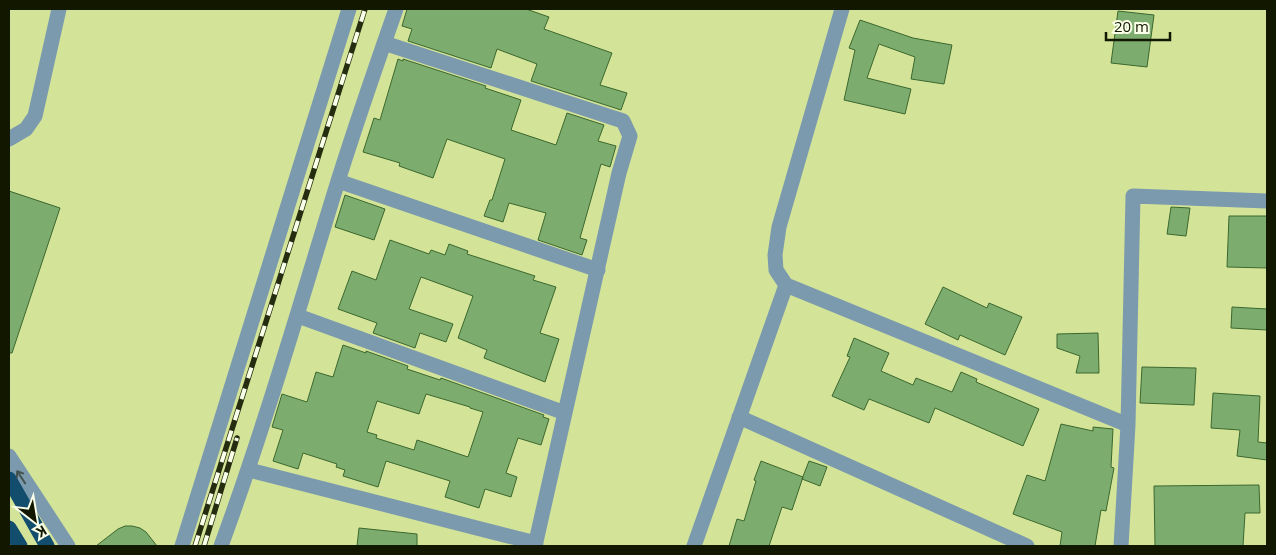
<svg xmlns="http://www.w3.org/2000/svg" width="1276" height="555" viewBox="0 0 1276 555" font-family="'Open Sans',sans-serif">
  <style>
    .building { fill: #7dac6f; stroke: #3c682e; fill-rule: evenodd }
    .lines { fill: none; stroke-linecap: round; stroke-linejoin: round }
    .minor { stroke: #7c9aae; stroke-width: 15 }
    .highway { stroke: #124d6e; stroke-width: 15 }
    .rail-casing { stroke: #262c0f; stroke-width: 5.5 }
    .rail { stroke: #f9ffe8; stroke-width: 4; stroke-dasharray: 11; stroke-linecap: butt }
    .oneway { stroke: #42524e }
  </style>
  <rect width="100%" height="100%" fill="#d3e498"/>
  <!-- building -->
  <path class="building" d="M407,9H526L549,17L544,29L612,53L600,85L627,93L621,110L531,81L537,64L497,49L491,68L408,41L412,29L402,26Z
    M1118,11L1154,15L1147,67L1111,63Z
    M860,20L913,38L952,45L944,84L911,79L915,57L879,44L867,78L911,89L905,114L844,100L855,50L849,48Z
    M398,59L403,61V59L486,86L485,88L521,100L511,130L556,145L567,113L604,125L598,141L616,146L610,167L601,164L580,238L587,240L582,255L538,240L546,213L509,203L503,222L484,216L490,200H492L505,159L447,139L433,178L399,166L400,163L363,152L374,118L380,120Z
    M9,191L60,208L12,353H9Z
    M345,195L385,209L374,240L335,227Z
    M1171,207L1190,208L1186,236L1167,234Z
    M1229,216H1267V268L1227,267Z
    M390,240L429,254L431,250L445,255L449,244L468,251L467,254L535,276L533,280L556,287L540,333L559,339L545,382L484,358L487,350L458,338L473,296L421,277L409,309L453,324L446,342L420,333L415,348L373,333L377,323L338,309L352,271L376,280Z
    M943,287L987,308L989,303L1022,317L1005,355L960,335L958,340L925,324Z
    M1232,307L1267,309V330L1231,328Z
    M1098,333L1099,373H1076L1080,356L1057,348V334Z
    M854,338L889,353L881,371L913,385L916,378L952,392L961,372L977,379L976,382L1039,409L1023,446L935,408L929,423L869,399L864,410L832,396L850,357L847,356Z
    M343,345L366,353V351L408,366L407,369L440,380L441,378L544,415L543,417L549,419L541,445L518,438L506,473L517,477L511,497L485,489L479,508L445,497L450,481L386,461L378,487L343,476L345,470L336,467L337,464L303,453L298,469L273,461L283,430L272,427L282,394L307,402L316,372L333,377ZM426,394L470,407V408L483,412L468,457L417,440L414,450L376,438L377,435L367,432L377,401L419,414Z
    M1142,367L1196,368L1194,405L1140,403Z
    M1213,393L1260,396L1258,442L1267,443V460L1237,456L1240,430L1211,428Z
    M1061,424L1093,431V427L1113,429L1111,467L1114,468L1106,511L1101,510L1095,546H1060L1062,532L1013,514L1027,475L1045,481Z
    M761,461L803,477L792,510L782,507L769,546H729L737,519L744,521L756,481L754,480Z
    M809,461L827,467L820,486L802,479Z
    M1259,485L1260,513H1245L1243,546H1155L1154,486Z
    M125,526H132L140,528L146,532L157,546H96L118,529Z
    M359,528L417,534V546H357Z"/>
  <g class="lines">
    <!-- minor -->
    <path class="minor" d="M842,9L779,227L775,255L776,270L786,285L1128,425
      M384,43L623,121L630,136L619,173L535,546
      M9,139L26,129L35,116L59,9
      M338,181L598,270
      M298,316L565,413
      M739,417L1027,546
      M9,456L68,546
      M249,470L536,543
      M182,546L349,9
      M221,546C265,426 300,304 338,181C356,124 376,66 396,9
      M694,546L786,285
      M1121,546L1128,425L1133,196L1267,201"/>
    <!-- highway -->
    <path class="highway" d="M9,479L47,546
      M9,528L20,546"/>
    <defs>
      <path id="rail" d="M195,546L365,9
        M204,546L237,438"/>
    </defs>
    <!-- rail casing -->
    <use href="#rail" class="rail-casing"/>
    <!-- rail -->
    <use href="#rail" class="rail"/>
  </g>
  <!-- one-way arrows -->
  <defs><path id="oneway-shaft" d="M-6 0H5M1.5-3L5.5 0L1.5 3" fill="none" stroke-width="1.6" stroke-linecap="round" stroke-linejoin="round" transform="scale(1.25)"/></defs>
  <use class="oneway" href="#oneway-shaft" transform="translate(21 477) rotate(-123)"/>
  <!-- border -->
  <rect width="1276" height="555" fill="none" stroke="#121700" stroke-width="20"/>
  <!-- north arrow -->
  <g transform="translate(35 520) rotate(149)" stroke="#f9ffe8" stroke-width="4" paint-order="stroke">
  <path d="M0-4L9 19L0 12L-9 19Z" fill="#121700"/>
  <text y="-8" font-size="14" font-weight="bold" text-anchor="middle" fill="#121700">K</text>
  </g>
  <!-- scale -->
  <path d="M1106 32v8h64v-8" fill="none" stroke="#121700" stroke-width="2.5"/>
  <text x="1114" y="32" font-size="15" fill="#121700" stroke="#f9ffe8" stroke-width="4" paint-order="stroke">20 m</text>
</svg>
